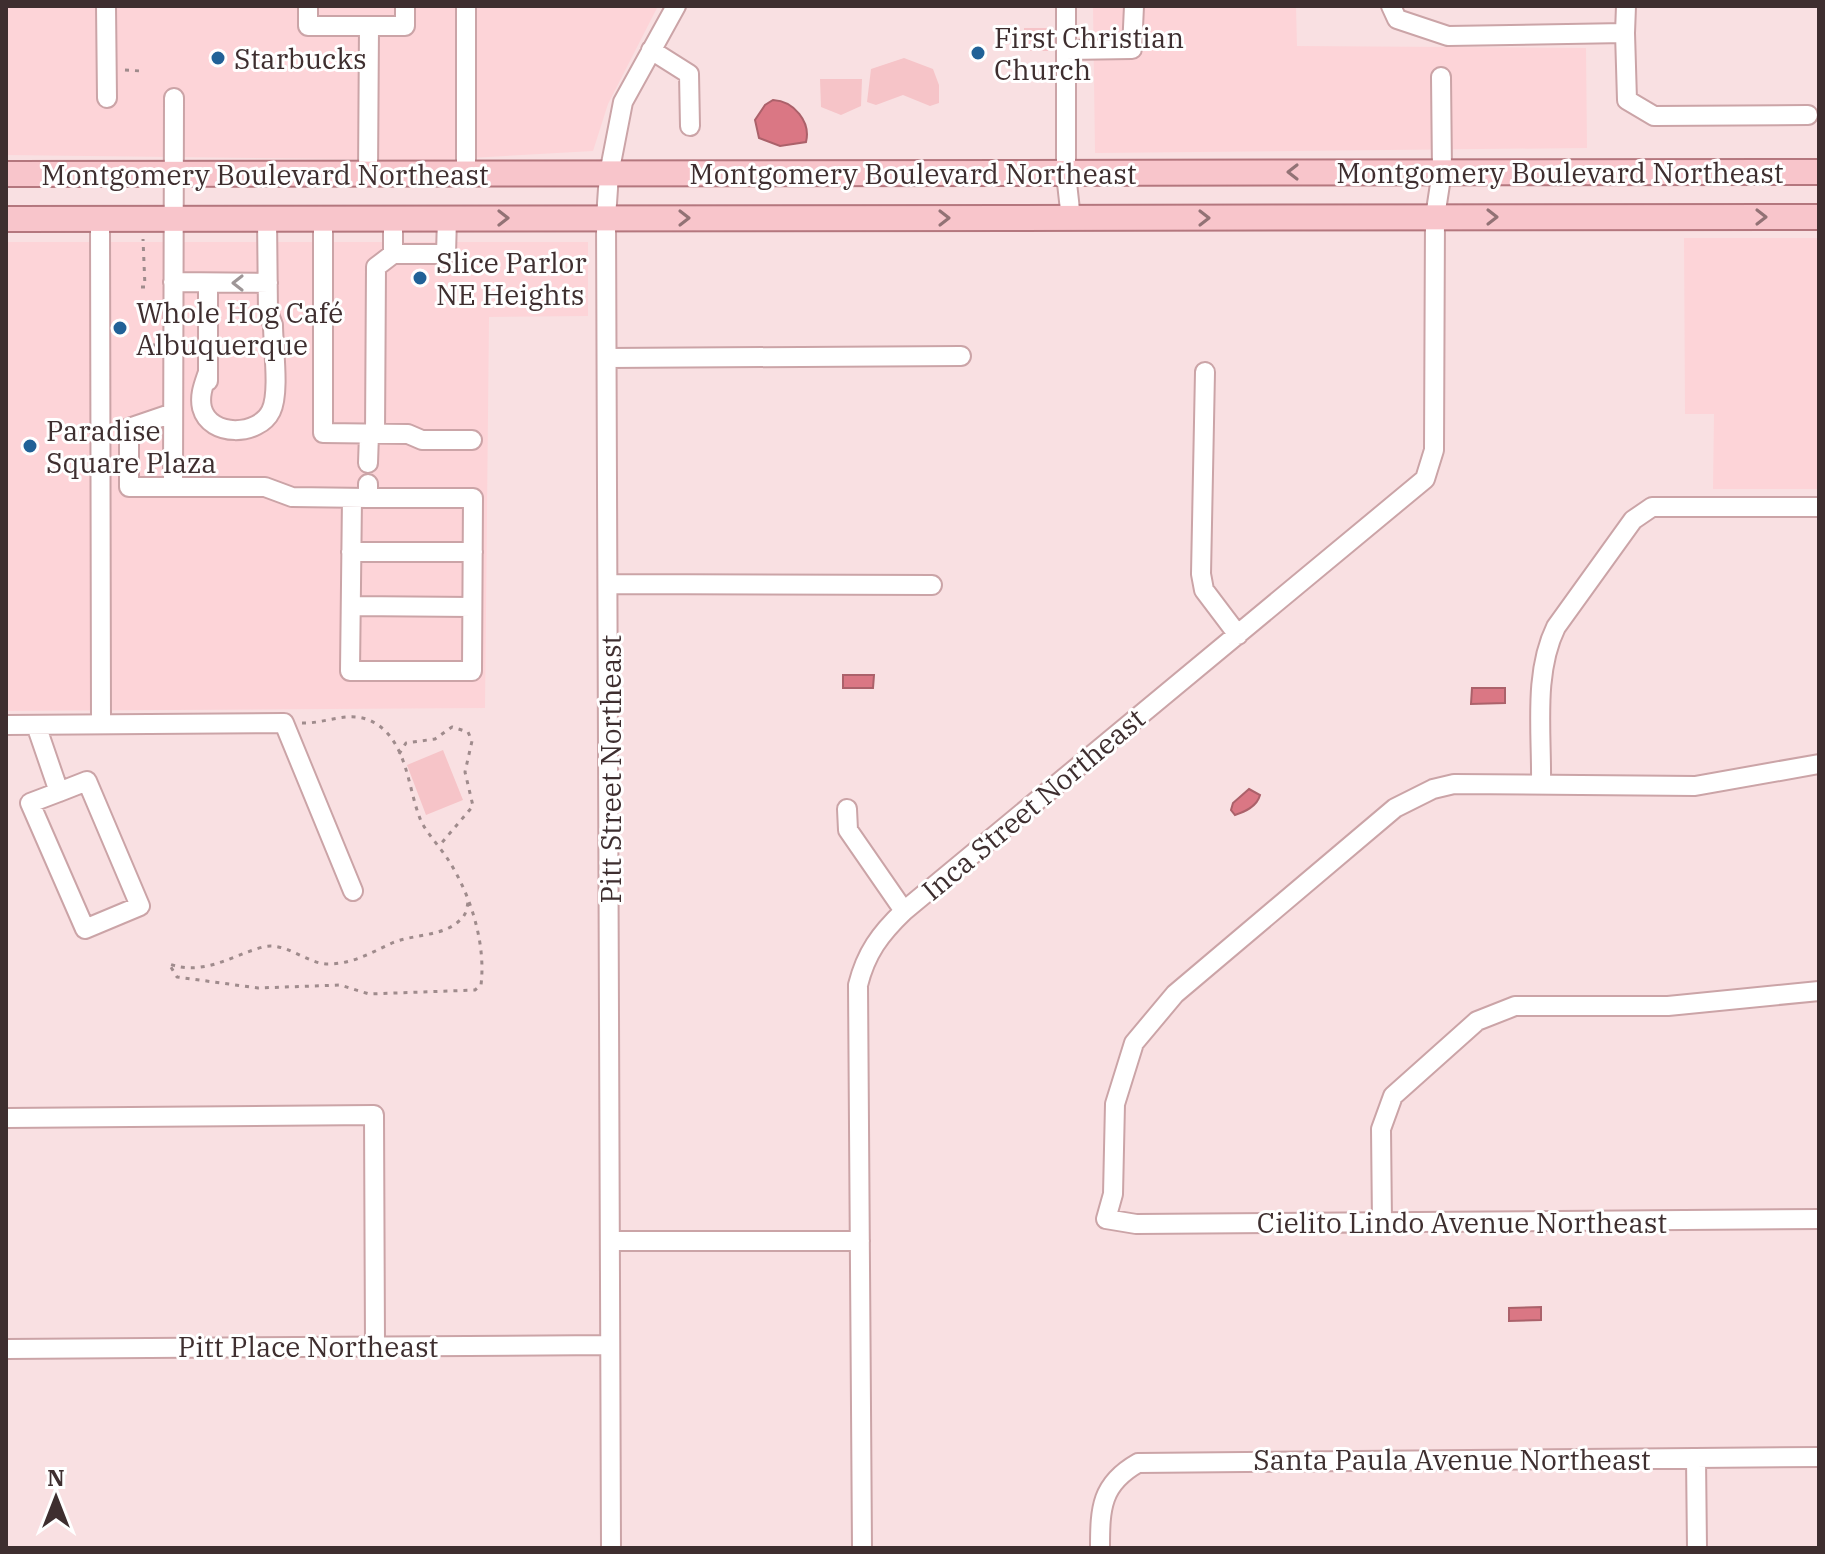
<svg xmlns="http://www.w3.org/2000/svg" width="1825" height="1554" viewBox="0 0 1825 1554" font-family="'IBM Plex Serif',serif">
  <style>
    .built { fill: #fdd4d8 }
    .green { fill: #f6c4c8 }
    .water { fill: #da7784; stroke: #ab616a; stroke-width: 2 }
    .lines { fill: none; stroke-linecap: round; stroke-linejoin: round }
    .minor-casing { stroke: #cba4a7; stroke-width: 22 }
    .major-casing { stroke: #b4777e; stroke-width: 28 }
    .path { stroke: #9f8b8c; stroke-width: 3; stroke-dasharray: 4 6; stroke-linecap: butt }
    .minor { stroke: #fff; stroke-width: 18 }
    .major { stroke: #f8c5cb; stroke-width: 24 }
    .oneway { stroke: #927275 }
    .oneway2 { stroke: #9e9697 }
    .poi-dot { fill: #216197; stroke: #fff; stroke-width: 3 }
    .labels { text-anchor: middle; dominant-baseline: central; stroke-width: 6; stroke-linejoin: round; paint-order: stroke }
    .poi-label { font-size: 28px; fill: #3e2e2f; stroke: #fff; text-anchor: start }
    .street-label { font-size: 28px; fill: #3e2e2f; stroke: #fff }
  </style>
  <rect width="100%" height="100%" fill="#f9e0e2"/>
  <!-- built -->
  <path class="built" d="M6,6H658L608,104L593,151L435,160L6,155Z
    M1093,6H1296L1297,46L1586,48L1587,148L1095,153Z
    M1684,238H1819V489H1713L1714,414H1685Z
    M6,242H588V316L489,317L485,708L6,711Z"/>
  <!-- green -->
  <path class="green" d="M1024,28H1050V51H1024Z
    M904,58L933,69L939,85V103L930,106L903,95L876,105L867,102L871,69Z
    M820,79H862L861,106L841,115L821,107Z
    M443,750L463,800L426,815L407,765Z"/>
  <!-- water -->
  <path class="water" d="M773,100C794,101 811,122 806,142L780,146L759,138L755,120L765,105Z
    M843,675H874L873,688H843Z
    M1472,688H1505V703L1471,704Z
    M1249,789L1260,795C1257,807 1244,812 1235,815L1231,810L1233,803Z
    M1541,1307V1320L1509,1321V1308Z"/>
  <g class="lines">
    <defs>
      <path id="minor" d="M106,6L107,98
        M308,6V26H405V6
        M1066,6V174L1071,219
        M1391,6L1397,19L1448,36L1625,33L1626,6
        M1625,33L1627,100L1654,116L1808,115
        M651,50L689,74L690,126
        M1066,50L1132,49L1134,6
        M368,174L369,26
        M466,174V6
        M323,218V433L408,434L422,440H472
        M100,219L101,724
        M393,254H446L447,218
        M173,282L268,283
        M208,283V381
        M608,358L961,356
        M208,372C204,384 199,395 202,408C210,438 259,436 271,411C280,393 273,346 273,325L268,312L267,218
        M1205,372L1201,574L1204,590L1238,635
        M173,413L129,428V487H265L292,497L368,498V484
        M375,434L376,267L393,254V218
        M368,463L369,434
        M173,487L174,98
        M352,498L350,671H472L473,498H368
        M351,552H473
        M609,584L932,585
        M351,606L472,607
        M6,725L284,723L353,891
        M36,725L59,792L87,781L140,906L85,929L30,803L59,792
        M1819,764L1695,786L1454,784L1433,789L1395,808L1175,994L1134,1043L1115,1104L1113,1194L1106,1219L1136,1224L1819,1219
        M1541,784C1542,733 1533,674 1556,627L1633,520L1652,507H1819
        M847,809L848,830L904,911
        M6,1118L374,1115L375,1344
        M1382,1223L1381,1129L1393,1096L1477,1021L1515,1006H1668L1819,991
        M612,1241H860
        M6,1349L610,1345
        M1696,1458L1697,1548
        M611,1548L606,218L609,174L623,102L676,6
        M862,1548L858,985C866,953 880,934 904,911L1425,479L1434,450L1435,217L1442,171L1441,77
        M1100,1548C1100,1508 1101,1484 1138,1463L1819,1457"/>
      <path id="major" d="M6,174L1819,172
        M6,219L1819,217"/>
    </defs>
    <!-- minor casing -->
    <use href="#minor" class="minor-casing"/>
    <!-- major casing -->
    <use href="#major" class="major-casing"/>
    <!-- path -->
    <path class="path" d="M125,70L141,71
      M141,287H145L143,239
      M141,345H156
      M302,723C324,724 347,711 369,720C408,737 407,788 421,821C428,835 441,848 449,861C471,896 486,944 481,985L475,990L369,994L340,985L258,988L177,977L169,964C205,976 230,956 263,947C285,941 307,964 328,964C352,964 371,953 392,943C412,934 445,937 461,919C466,915 467,908 468,902
      M399,754L406,743L435,739L452,727L468,732L472,741L465,772L473,806L439,846"/>
    <!-- minor -->
    <use href="#minor" class="minor"/>
    <!-- major -->
    <use href="#major" class="major"/>
  </g>
  <!-- one-way arrows -->
  <defs><path id="oneway-chevron" d="M-2-3.5L2.5 0L-2 3.5" fill="none" stroke-width="1.6" stroke-linecap="round" stroke-linejoin="round" transform="scale(2)"/></defs>
  <g class="oneway">
    <use href="#oneway-chevron" transform="translate(1293 172) rotate(180)"/>
    <use href="#oneway-chevron" transform="translate(1492 217)"/>
    <use href="#oneway-chevron" transform="translate(1761 217)"/>
    <use href="#oneway-chevron" transform="translate(503 218)"/>
    <use href="#oneway-chevron" transform="translate(684 218)"/>
    <use href="#oneway-chevron" transform="translate(944 218)"/>
    <use href="#oneway-chevron" transform="translate(1204 218)"/>
  </g>
  <use class="oneway2" href="#oneway-chevron" transform="translate(238 283) rotate(180)"/>
  <!-- markers -->
  <g class="poi-dot">
    <circle cx="978" cy="53" r="8"/>
    <circle cx="218" cy="58" r="8"/>
    <circle cx="420" cy="278" r="8"/>
    <circle cx="120" cy="328" r="8"/>
    <circle cx="30" cy="446" r="8"/>
  </g>
  <g class="labels">
    <!-- poi labels -->
    <g class="poi-label">
      <text x="994" y="37">First Christian<tspan x="994" dy="32">Church</tspan></text>
      <text x="234" y="58">Starbucks</text>
      <text x="436" y="262">Slice Parlor<tspan x="436" dy="32">NE Heights</tspan></text>
      <text x="136" y="312">Whole Hog Café<tspan x="136" dy="32">Albuquerque</tspan></text>
      <text x="46" y="430">Paradise<tspan x="46" dy="32">Square Plaza</tspan></text>
    </g>
    <!-- street labels -->
    <g class="street-label">
      <text x="1560" y="172">Montgomery Boulevard Northeast</text>
      <text x="913" y="173">Montgomery Boulevard Northeast</text>
      <text x="265" y="174">Montgomery Boulevard Northeast</text>
      <text transform="translate(610 769) rotate(-90)">Pitt Street Northeast</text>
      <text transform="translate(1033 804) rotate(-40)">Inca Street Northeast</text>
      <text x="1462" y="1222">Cielito Lindo Avenue Northeast</text>
      <text x="308" y="1346">Pitt Place Northeast</text>
      <text x="1452" y="1459">Santa Paula Avenue Northeast</text>
    </g>
  </g>
  <!-- border -->
  <rect width="1825" height="1554" fill="none" stroke="#3e2e2f" stroke-width="16"/>
  <!-- north arrow -->
  <g transform="translate(56 1498)" stroke="#ffffff" stroke-width="6" paint-order="stroke">
  <path d="M0-6L14 30L0 20L-14 30Z" fill="#3e2e2f"/>
  <text y="-12" font-size="22" font-weight="bold" text-anchor="middle" fill="#3e2e2f">N</text>
  </g>
</svg>
